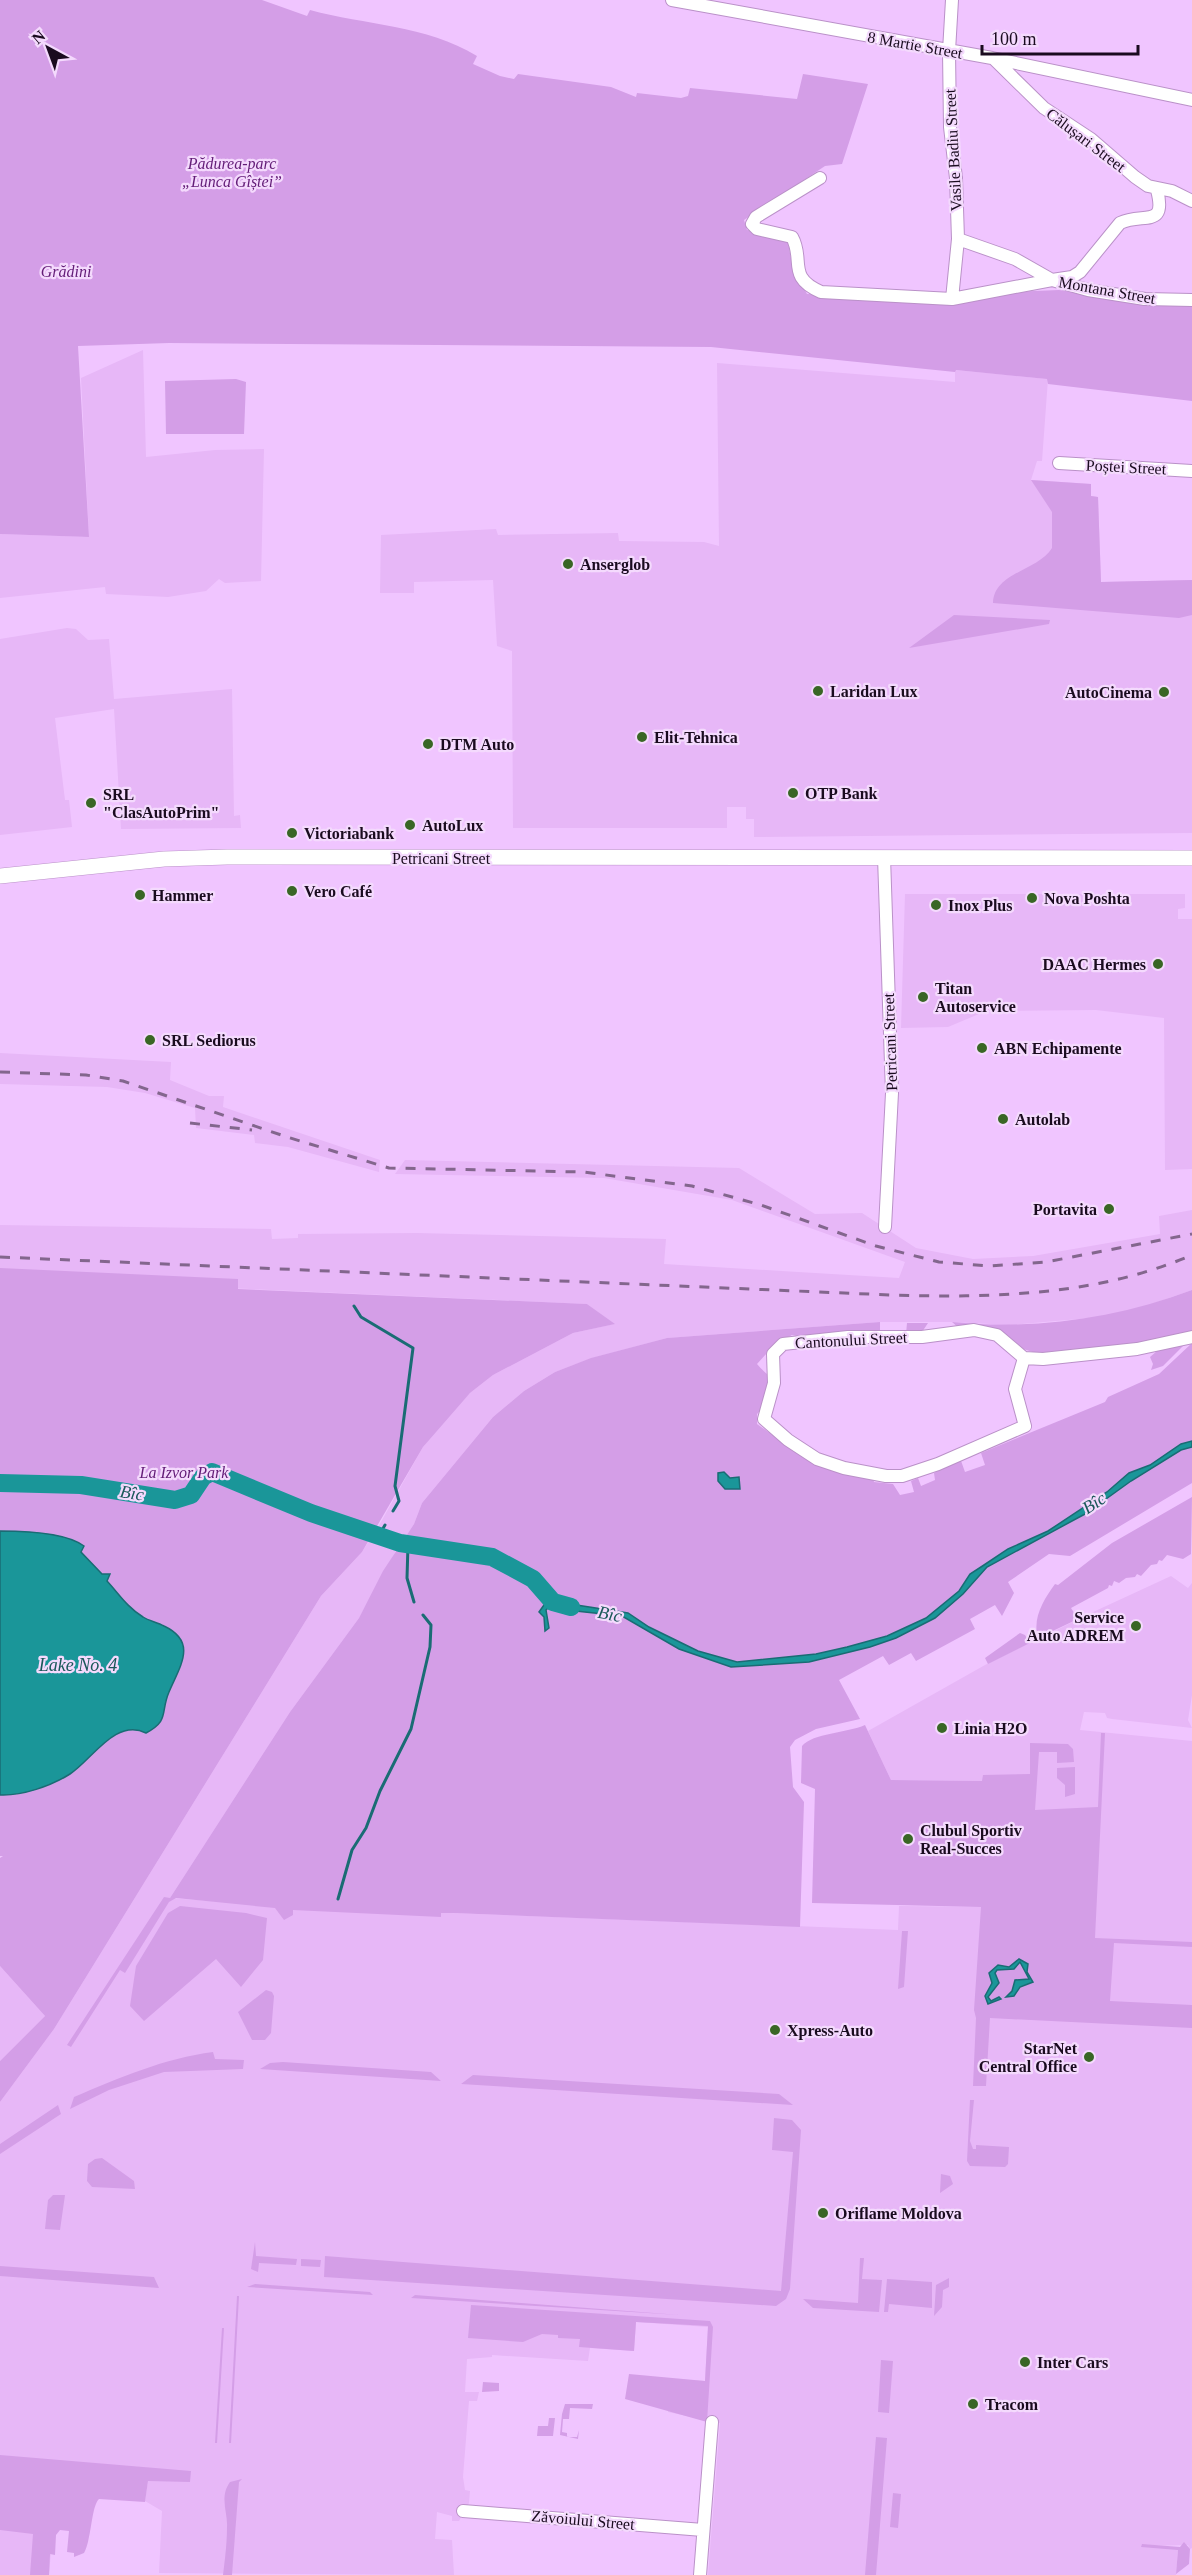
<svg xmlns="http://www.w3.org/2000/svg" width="1192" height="2575" viewBox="0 0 1192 2575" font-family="'Times New Roman',serif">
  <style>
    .built { fill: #e7b7f7 }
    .green { fill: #d49ee7 }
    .water { fill: #1a9699; stroke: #1a6c74; stroke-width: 1.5 }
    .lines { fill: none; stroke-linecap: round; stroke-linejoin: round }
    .stream { stroke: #1a6c74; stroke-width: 3 }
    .river { stroke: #1a9699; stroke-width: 18 }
    .minor-casing { stroke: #ba91c8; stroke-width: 14 }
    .major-casing { stroke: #ba91c8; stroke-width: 16 }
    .minor { stroke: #fff; stroke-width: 12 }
    .major { stroke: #fff; stroke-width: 15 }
    .rail { stroke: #83668d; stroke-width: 3; stroke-dasharray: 10 10; stroke-linecap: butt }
    .poi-dot { fill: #396625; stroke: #f4dafd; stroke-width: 2 }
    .labels { text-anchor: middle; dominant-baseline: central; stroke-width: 4.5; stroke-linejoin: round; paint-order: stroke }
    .street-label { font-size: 16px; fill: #1a0b1f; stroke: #f4dafd }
    .park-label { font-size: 16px; font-style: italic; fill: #631c77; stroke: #f4dafd }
    .poi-label { font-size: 16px; font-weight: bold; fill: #1a0b1f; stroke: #f4dafd; text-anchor: start }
    .water-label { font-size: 18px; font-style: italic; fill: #1a5859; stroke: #f4dafd }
  </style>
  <rect width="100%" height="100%" fill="#f0c5ff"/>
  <!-- built -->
  <path class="built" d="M143,350L146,457L215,450L264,449L261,581L225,583L219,579L206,591L168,597L106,594L105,587L0,598V534L89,537L81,378Z
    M717,363L955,382V370L1048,379L1042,461H1037L1031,480L1091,484V496L1098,497L1101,582L1192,580V833L754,837V819H746V807H727V828H513L512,651L497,646L493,580L414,582V593H380L381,535L496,529L498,535L618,533L619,541L704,542L719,546Z
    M67,628L76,629L88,640L109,639L114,699L232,689L234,816L240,815L241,828L121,829L114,709L55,718L65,800H69L72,827L0,835V639Z
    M905,894H1185V908L1178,909V919H1192V1169L1165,1170L1164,1018L1096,1010L986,1011L948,1027L901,1028Z
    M0,1053L171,1062L170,1080L209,1096H224L223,1107L380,1160L379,1172L288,1147L255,1143L254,1135L196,1128L195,1108L145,1093L107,1087L0,1084Z
    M405,1160L739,1168L815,1214L862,1213L916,1248L973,1259L1033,1256L1160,1234L1159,1216L1192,1210V1290L1140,1308L1102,1317L1009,1325L952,1322H880L667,1338L592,1358L555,1372L524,1391L493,1417L422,1503L414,1524L404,1539L377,1529L423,1447L447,1416L470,1393L493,1375L573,1333L614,1324L587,1304L0,1278V1225L271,1229L272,1239L298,1238V1234L417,1233L666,1239L664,1264L899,1278L905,1262L732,1200L604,1178L395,1174Z
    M371,1538L398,1547L359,1618L290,1712L170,1898L292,1907L898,1930L899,1906L994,1907L983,1775V1781L891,1780L868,1731L985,1665L1091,1613L1171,1576L1188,1588L1192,1583V1695L1188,1720L1192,1728L1112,1719L1107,1718L1105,1713L1084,1712L1080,1730L1192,1741V2548L1190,2549L1188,2545L1141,2546L1178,2549L1176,2575H708L720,2423L668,2412L670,2379L705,2381L708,2327L636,2322L634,2351L590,2348L588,2361L492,2355V2357L467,2359L465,2392H479L477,2401H469L463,2477L465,2490L470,2491L469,2503L459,2521H452V2516L437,2512L435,2539L452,2540L454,2575L159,2573L162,2511L145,2501L148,2481L90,2478L53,2527L49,2575H0V2102L54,2029L321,1596L362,1552Z
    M0,1966L45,2016L0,2061Z"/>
  <!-- green -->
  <path class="green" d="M0,0H262L307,16L310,10C365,25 426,25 477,56L473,64L500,76L514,79L518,74L611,87L636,97L637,93L681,98L688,96L690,88L797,99L803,74L868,84L842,164L825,166L744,220L747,230L787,237L792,264L807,294L946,299L1010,292L1059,290L1162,306H1192V401L1048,384L1047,379L956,370L955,372L711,347L169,343L78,346L89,537L0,534Z
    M236,379L246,382L244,434H166L165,381Z
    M1031,480L1091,484V496L1098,497L1101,582L1192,580V615L1179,618L993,603C994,572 1038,571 1052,548V512Z
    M954,615L1050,620L1049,624L909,648Z
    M0,1268L238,1279V1289L587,1304L615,1324L573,1333L493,1375L470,1393L423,1447L362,1552L321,1596L54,2029L0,2102V2061L45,2016L0,1966V1858L3,1856H0Z
    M1192,1290V1333L1129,1345L1036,1353L960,1329L952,1322C1033,1330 1115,1319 1192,1290Z
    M880,1322V1330L834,1332L807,1338L792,1335L775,1344L757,1364C760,1368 765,1372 768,1375C774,1384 764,1407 757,1414V1424L801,1455L873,1478L874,1482L893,1484L900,1495L914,1492L911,1481L918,1478L921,1486L935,1480L934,1473L960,1458L965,1472L985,1465L981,1453L1105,1402L1108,1397L1159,1374L1192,1343V1483L1070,1556L1049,1554L1008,1582L1014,1593L1002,1616L995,1605L970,1619L975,1629L916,1661L911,1653L889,1665L883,1656L839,1680L860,1719L816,1729L795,1740L790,1747L793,1787L804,1802L800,1927L453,1913H441V1917L293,1910V1915L284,1920L275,1908L176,1898L169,1902L125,1973L120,1970L71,2047L67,2045L164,1897L170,1898L290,1712L359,1618L383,1571L414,1524L422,1503L493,1417L524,1391L555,1372L591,1358L667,1338Z
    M907,1323H928L922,1332L906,1334Z
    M1185,1344L1163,1366L1151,1370L1153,1364L1150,1357L1157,1351Z
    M1192,1497L1191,1554L1183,1559L1167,1555L1162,1561L1159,1560L1157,1564L1151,1565L1141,1576L1137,1574L1135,1577L1126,1578L1119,1583L1114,1581L1112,1586L1109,1585L1108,1588L1071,1608L1078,1619L1038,1638C1032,1618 1044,1599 1055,1584L1058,1585L1112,1543Z
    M1020,1633L1025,1635L1030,1643L988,1664L985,1658Z
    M865,1725L891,1780L982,1781L983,1775L1030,1774V1743L1068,1744L1073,1749L1074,1762L1057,1763V1752H1039L1035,1810L1098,1807L1101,1733H1105L1095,1938L1192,1942V1947L1114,1943L1110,2001L1192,2005V2028L990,2018L986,2086H973L976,2018L974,2010L981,1907L812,1903L815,1789L801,1783L802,1746C813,1733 847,1733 865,1725Z
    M1075,1767V1794L1065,1797V1785L1057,1778V1768Z
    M180,1906L246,1913L267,1918L263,1960L241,1987L216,1959L144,2021L130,2006L136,1966L168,1913Z
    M902,1931H908L904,1987L898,1989Z
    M266,1990L272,1992L274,1996L271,2033L265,2040H252L238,2012Z
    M213,2052L215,2059L244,2060L243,2069L164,2072L109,2090L70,2109L74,2097C119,2078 165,2058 213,2052Z
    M283,2062L431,2072L441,2081L260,2069L270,2063Z
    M473,2075L779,2094L793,2105L461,2084Z
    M970,2100H974L970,2141L973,2149H976V2145L1009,2147L1008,2164L1005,2167L970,2166L967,2161Z
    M58,2105L61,2114L0,2154V2144Z
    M774,2118L792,2120L801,2130L790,2289L786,2299L776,2306L324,2277L325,2256L781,2291L793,2152L772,2150Z
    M102,2158L134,2181L135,2189L92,2187L87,2181L88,2164L95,2159Z
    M941,2174L950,2176L953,2184L940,2193Z
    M53,2195H65L60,2230L45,2229L48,2200Z
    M255,2242L256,2256L297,2259L296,2265L259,2263L258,2272L251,2269Z
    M860,2258H864L862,2279L882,2280L879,2312L813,2308L803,2299L858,2303Z
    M301,2259L321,2260L320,2267L301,2266Z
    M0,2266L154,2277L159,2288L0,2276Z
    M949,2278V2287L943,2290L942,2307L934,2316L936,2285Z
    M887,2279L932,2282V2308L889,2304L888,2312H884Z
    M255,2284L370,2292L373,2295L247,2287Z
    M415,2295L680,2315L411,2298Z
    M237,2296H239L231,2443H229Z
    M471,2305L710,2321L713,2327L707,2422L625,2399L629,2374L705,2381L708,2326L636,2322L634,2351L579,2347L580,2339L558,2338V2335L542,2334L523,2342L468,2338Z
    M222,2328H224L217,2443H215Z
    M881,2360L893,2361L889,2413L878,2412Z
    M483,2382L499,2383V2391L482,2392Z
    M565,2404H593L592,2409L570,2408L569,2419H563L562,2432L567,2433V2437H577L579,2430L578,2439L560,2435L562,2414Z
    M549,2418H555L553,2436H537L538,2426H548Z
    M876,2437L887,2438L876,2575H865Z
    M0,2455L191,2471L190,2482L148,2481L145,2502L99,2499C91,2507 92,2538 84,2553L74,2557V2553L67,2552L69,2531L60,2530L56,2535L55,2555L50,2554L49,2575H30L33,2534L0,2530Z
    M242,2479L239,2482L232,2575H223C225,2559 227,2543 227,2527C228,2513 219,2497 230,2482Z
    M893,2493L901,2494L898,2528L890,2527Z
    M1184,2542L1190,2549L1189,2564L1176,2574L1178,2550L1141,2547L1142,2544L1180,2547Z"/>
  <!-- water -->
  <path class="water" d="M1192,1441V1447L1181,1450L1131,1481L1085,1514L987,1567L963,1594L935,1618L896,1638L870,1647L809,1662L731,1667L679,1649L622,1616L557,1609L550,1606L546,1610L549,1628L545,1631L544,1617L539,1612L549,1598L557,1602L628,1613L649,1627L698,1651L737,1662L816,1654L847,1647L887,1636L926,1618L959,1591L970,1574L984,1565L1008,1549L1048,1531L1107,1492L1129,1473L1150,1465L1181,1444Z
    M724,1472L730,1478L739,1477L740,1489H725L718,1481V1473Z
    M0,1531C23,1531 65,1532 84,1546L81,1552L102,1574H110L107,1581C119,1594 127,1607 143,1617C149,1621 157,1622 164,1626C198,1642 180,1666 169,1692C160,1713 170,1720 146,1733C115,1718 92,1760 70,1774C51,1786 22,1796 0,1795Z
    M1019,1959L1028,1964L1027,1972L1033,1982L1020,1987L1014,1996L1006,1997L1012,1991L1015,1980L1029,1979L1020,1962L1014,1969L997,1970L995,1973L999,1983L988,1997L991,2001L999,1997L1001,1999L988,2004L985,1996L992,1983L989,1973L998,1965L1009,1967Z"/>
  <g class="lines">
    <!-- stream -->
    <path class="stream" d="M354,1306L361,1317L413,1348L395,1486L399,1501L393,1511
      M378,1537L385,1525
      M408,1545L407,1578L414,1602
      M338,1899L352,1850L366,1828L380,1791L411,1729L430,1647L431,1625L423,1615"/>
    <!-- river -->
    <path class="river" d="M0,1483L81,1485L175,1500L191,1495L203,1477L212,1472L311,1513L400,1543L492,1557L533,1579L553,1602L571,1607"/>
    <defs>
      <path id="minor" d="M672,0L992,58L1192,100
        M994,59L1044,108L1091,139L1135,177L1148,186L1172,191L1192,201
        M820,178L756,217L752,224L757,229L792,237C805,260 786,277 821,292L952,299L1052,280L1088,290L1145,299L1192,300
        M958,239L1015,259L1052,280L1072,277L1080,272L1120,223C1143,212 1167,229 1157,190
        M952,299L958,239L956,178L950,127L949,51L952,0
        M1059,463L1192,471
        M884,857L892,1093L885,1227
        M1024,1358L1015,1389L1025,1426L938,1464L902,1476H886L844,1468L817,1459L788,1440L764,1419L774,1383L773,1354L783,1344L848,1337H922L974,1330L997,1335L1024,1358L1043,1359L1137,1349L1192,1337
        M463,2511L703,2530
        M700,2575L712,2422"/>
      <path id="major" d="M0,876L164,859L227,857L1192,858"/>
    </defs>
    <!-- minor casing -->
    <use href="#minor" class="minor-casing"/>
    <!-- major casing -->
    <use href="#major" class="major-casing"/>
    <!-- minor -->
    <use href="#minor" class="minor"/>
    <!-- major -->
    <use href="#major" class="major"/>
    <!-- rail -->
    <path class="rail" d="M0,1072L86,1075L123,1081L287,1137L389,1168L583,1172L692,1186L761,1205L876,1246L939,1262L990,1266L1046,1262L1192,1234
      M190,1123L252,1130
      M0,1257L890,1295C992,1298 1097,1296 1192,1255"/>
  </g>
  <!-- markers -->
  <g class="poi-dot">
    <circle cx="568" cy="564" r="6"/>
    <circle cx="818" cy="691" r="6"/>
    <circle cx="1164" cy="692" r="6"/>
    <circle cx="642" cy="737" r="6"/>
    <circle cx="428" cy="744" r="6"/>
    <circle cx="793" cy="793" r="6"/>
    <circle cx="91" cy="803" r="6"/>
    <circle cx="410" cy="825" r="6"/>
    <circle cx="292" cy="833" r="6"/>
    <circle cx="292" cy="891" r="6"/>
    <circle cx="140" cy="895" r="6"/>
    <circle cx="1032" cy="898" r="6"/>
    <circle cx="936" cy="905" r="6"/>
    <circle cx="1158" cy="964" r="6"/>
    <circle cx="923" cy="997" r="6"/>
    <circle cx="150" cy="1040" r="6"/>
    <circle cx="982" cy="1048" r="6"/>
    <circle cx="1003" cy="1119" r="6"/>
    <circle cx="1109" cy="1209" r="6"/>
    <circle cx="1136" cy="1626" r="6"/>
    <circle cx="942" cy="1728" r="6"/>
    <circle cx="908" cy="1839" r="6"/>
    <circle cx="775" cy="2030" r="6"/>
    <circle cx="1089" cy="2057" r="6"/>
    <circle cx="823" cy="2213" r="6"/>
    <circle cx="1025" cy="2362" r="6"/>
    <circle cx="973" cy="2404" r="6"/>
  </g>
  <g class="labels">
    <!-- street labels -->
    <g class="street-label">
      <text transform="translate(915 45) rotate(10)">8 Martie Street</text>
      <text transform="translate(1086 140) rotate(37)">Călușari Street</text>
      <text transform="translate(953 150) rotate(-93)">Vasile Badiu Street</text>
      <text transform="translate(1107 290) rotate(10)">Montana Street</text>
      <text transform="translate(1126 467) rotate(3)">Poștei Street</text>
      <text x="441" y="858">Petricani Street</text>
      <text transform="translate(890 1042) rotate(-92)">Petricani Street</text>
      <text transform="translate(851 1340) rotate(-3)">Cantonului Street</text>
      <text transform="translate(583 2520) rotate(5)">Zăvoiului Street</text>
    </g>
    <!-- park labels -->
    <g class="park-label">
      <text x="232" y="163">Pădurea-parc<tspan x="232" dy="18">„Lunca Gîștei”</tspan></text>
      <text x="66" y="271">Grădini</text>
      <text x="184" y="1472">La Izvor Park</text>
    </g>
    <!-- poi labels -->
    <g class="poi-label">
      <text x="580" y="564">Anserglob</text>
      <text x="830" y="691">Laridan Lux</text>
      <text x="1152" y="692" text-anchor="end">AutoCinema</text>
      <text x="654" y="737">Elit-Tehnica</text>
      <text x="440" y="744">DTM Auto</text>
      <text x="805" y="793">OTP Bank</text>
      <text x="103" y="794">SRL<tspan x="103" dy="18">"ClasAutoPrim"</tspan></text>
      <text x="422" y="825">AutoLux</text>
      <text x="304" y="833">Victoriabank</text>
      <text x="304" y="891">Vero Café</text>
      <text x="152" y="895">Hammer</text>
      <text x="1044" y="898">Nova Poshta</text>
      <text x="948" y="905">Inox Plus</text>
      <text x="1146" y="964" text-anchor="end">DAAC Hermes</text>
      <text x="935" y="988">Titan<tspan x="935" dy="18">Autoservice</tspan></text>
      <text x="162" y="1040">SRL Sediorus</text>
      <text x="994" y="1048">ABN Echipamente</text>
      <text x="1015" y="1119">Autolab</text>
      <text x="1097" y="1209" text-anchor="end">Portavita</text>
      <text x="1124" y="1617" text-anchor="end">Service<tspan x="1124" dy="18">Auto ADREM</tspan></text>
      <text x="954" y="1728">Linia H2O</text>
      <text x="920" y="1830">Clubul Sportiv<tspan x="920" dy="18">Real-Succes</tspan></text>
      <text x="787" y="2030">Xpress-Auto</text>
      <text x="1077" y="2048" text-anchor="end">StarNet<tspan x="1077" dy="18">Central Office</tspan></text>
      <text x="835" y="2213">Oriflame Moldova</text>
      <text x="1037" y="2362">Inter Cars</text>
      <text x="985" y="2404">Tracom</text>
    </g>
    <!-- water labels -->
    <g class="water-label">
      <text transform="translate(132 1493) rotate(9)">Bîc</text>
      <text transform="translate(1094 1503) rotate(-33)">Bîc</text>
      <text transform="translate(610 1614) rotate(11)">Bîc</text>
      <text x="78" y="1665">Lake No. 4</text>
    </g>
  </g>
  <!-- north arrow -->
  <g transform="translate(48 48) rotate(319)" stroke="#f4dafd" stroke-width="4.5" paint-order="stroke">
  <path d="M0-4.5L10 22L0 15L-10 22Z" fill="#1a0b1f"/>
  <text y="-9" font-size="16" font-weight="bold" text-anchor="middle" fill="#1a0b1f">N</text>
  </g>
  <!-- scale -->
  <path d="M982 45v9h156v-9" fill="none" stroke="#1a0b1f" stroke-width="3"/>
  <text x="991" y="45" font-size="18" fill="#1a0b1f" stroke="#f4dafd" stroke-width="4.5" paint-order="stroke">100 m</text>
</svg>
